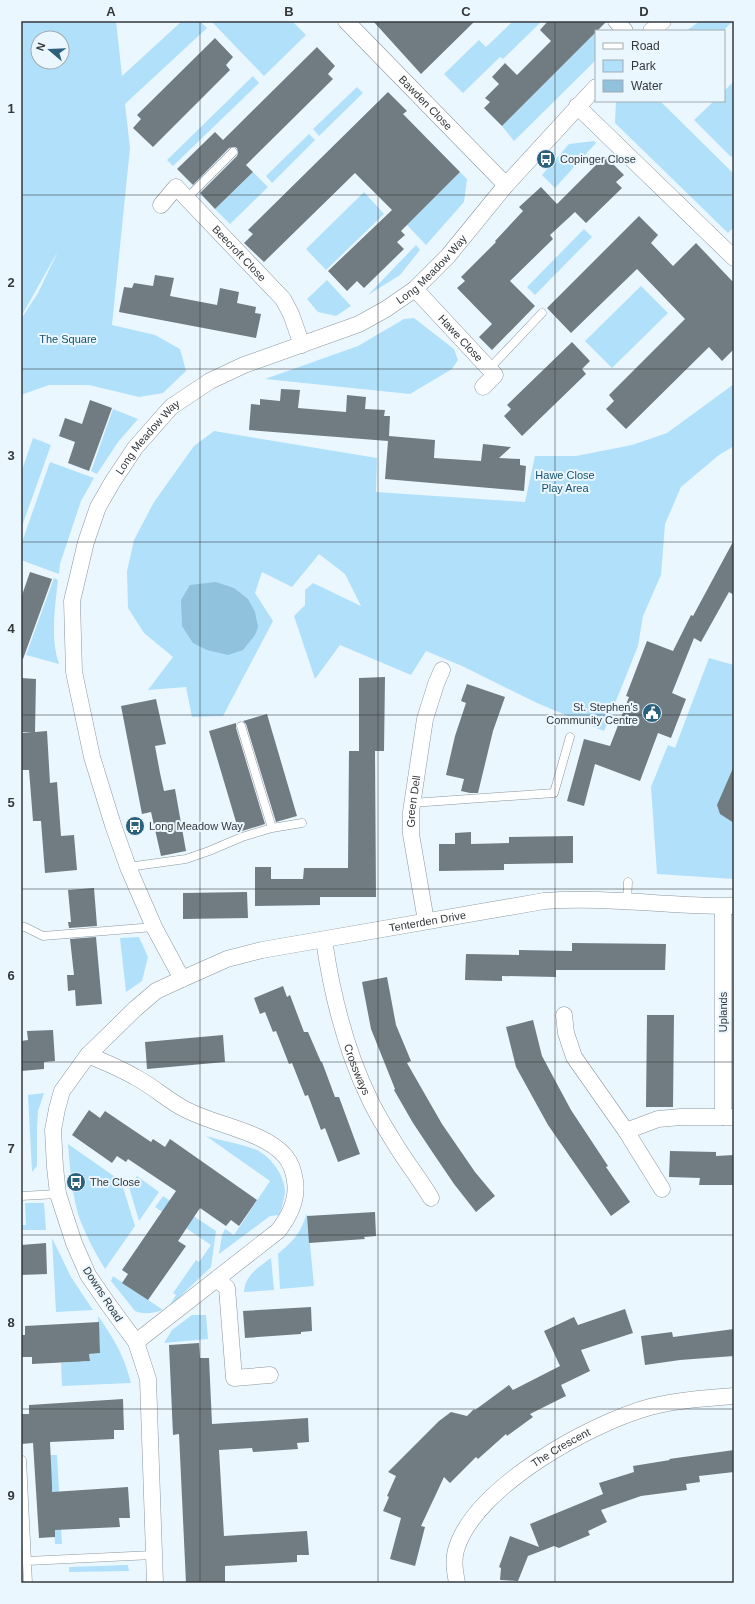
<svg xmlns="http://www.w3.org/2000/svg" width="755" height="1604" viewBox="0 0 755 1604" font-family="Arial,sans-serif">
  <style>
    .green { fill: #b1e0fb; fill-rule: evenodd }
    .water { fill: #90c1dd }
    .building { fill: #717c82 }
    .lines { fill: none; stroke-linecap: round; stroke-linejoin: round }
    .lane-casing { stroke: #8b969d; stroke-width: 9 }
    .street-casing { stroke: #8b969d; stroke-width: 17 }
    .lane { stroke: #fff; stroke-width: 8 }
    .street { stroke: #fff; stroke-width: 16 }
    .grid { fill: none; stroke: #34383b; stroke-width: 1; stroke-opacity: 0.55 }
    .labels { text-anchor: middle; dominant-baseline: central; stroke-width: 4; stroke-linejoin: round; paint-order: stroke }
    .street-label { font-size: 11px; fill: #34383b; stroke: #ebf7ff }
    .poi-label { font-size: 11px; fill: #34383b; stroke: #ebf7ff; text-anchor: start }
    .park-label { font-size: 11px; fill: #14516e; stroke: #ebf7ff }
    .neatline { fill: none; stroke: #34383b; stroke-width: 1.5 }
    .grid-label { font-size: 13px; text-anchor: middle; font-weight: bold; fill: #34383b }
  </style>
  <rect width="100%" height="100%" fill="#ebf7ff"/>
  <!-- green -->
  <path class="green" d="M21,21H116L122,76L182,21H200L207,28L125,104L130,148L112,325L155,335L180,349L186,371L163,393L139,397L89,385H49L21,395V319L38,293L58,251L21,317ZM38,38H62V62H38Z
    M211,21H292L306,35L264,76Z
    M513,21H542L503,59L500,57L463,93L444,74L479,40L486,47Z
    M700,21H733L723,31H686Z
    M596,32V60L514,141L502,126Z
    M253,76L259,83L173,166L167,160Z
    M734,81V154L731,157L694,120L714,101H724V91Z
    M357,87L363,93L319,136L313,129Z
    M616,101H660L734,174V227L728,233L615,123Z
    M309,134L315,140L272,183L266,176Z
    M594,141L596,143L555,188L542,175L569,144Z
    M253,172L268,187L230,224L215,209Z
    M460,172L467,179L464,202L426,245L407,225Z
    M364,192L384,214L326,270L306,249Z
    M584,229L592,237L535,295L527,287Z
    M416,245L420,250L400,275L368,295Z
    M327,280L351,306L336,316L318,312L307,299Z
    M641,286L668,313L612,368L585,341Z
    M414,318L454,349L458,360L452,369L410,394L265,379L358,346L404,319Z
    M734,384V446L719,455L681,487L665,524L661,575L643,616L638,646L604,731L537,703L462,666L426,651L411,675L340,645L315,679L294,616L305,605V590L313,583L361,606L345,574L319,554L292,587L262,572L255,593L273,621L223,716L192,717L186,687L148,690L173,657L144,633L128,608L127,571L134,540L154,502L194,446L214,431L377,458L376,492L525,502L535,456H576L632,445L667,433Z
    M113,409L138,419L118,442L97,474L91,471Z
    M33,438L51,445L21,529V473Z
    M50,462L94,478L81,501L60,564L59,574L21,560V545Z
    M54,578L58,580C55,607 50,638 59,664L26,655Z
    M709,658L734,665V879L657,874L651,787L668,745L675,748Z
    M139,937L148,957L142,981L126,992L120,938Z
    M44,1093L38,1111L37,1128V1166L32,1172L28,1095Z
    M206,1136C223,1141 241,1144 257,1150C271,1157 285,1176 285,1192C284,1200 282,1207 279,1215L270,1216L219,1254L222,1235L225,1229L234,1235L270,1181Z
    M68,1144L121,1181L135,1226L105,1269C95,1253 87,1237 80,1220C72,1196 70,1169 68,1144Z
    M137,1176L159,1192L139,1221L129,1187Z
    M163,1196L216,1231L211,1267L168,1308L176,1295L173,1293L196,1260L199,1262L211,1245L155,1207Z
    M25,1203H44L46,1230H21V1225H26Z
    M307,1213L314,1286L280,1289L278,1254C295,1239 300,1234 307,1213Z
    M52,1238L71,1277L93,1310L56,1312Z
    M271,1258L274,1290L244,1292C245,1275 259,1267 271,1258Z
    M113,1276L163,1310C154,1313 144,1315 135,1311L111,1281Z
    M192,1315H206L208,1339L164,1343L172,1330Z
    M98,1316C114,1339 124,1355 131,1383L62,1386L61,1363L70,1362L69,1355L80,1354L81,1362L90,1361L89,1354L100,1353Z
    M50,1455H57L62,1544H55Z
    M128,1565L129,1571L69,1572V1567Z"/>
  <!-- water -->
  <path class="water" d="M216,582L234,588L248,599L255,612L258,627L255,635L243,650L228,655L207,650L193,643L182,626L181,600L190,585Z"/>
  <!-- building -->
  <path class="building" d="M373,21H475L421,74Z
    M548,21H607L502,126L484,108L490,102L485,98L499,84L492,77L505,63L517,75L551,41L540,30Z
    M215,38L233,57L226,65L230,70L153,147L133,128L141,119L137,115Z
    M317,47L335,66L328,74L333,79L246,165L253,172L215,209L200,193L237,156L238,153L237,148L234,147L229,148L193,185L177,169L215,132L223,140Z
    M388,92L407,111L403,114L460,172L401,231L405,235L397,242L404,249L364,288L357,281L347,291L328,271L392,210L355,173L264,262L244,243L253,234L248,230Z
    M605,156L624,175L616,182L622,188L586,223L575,212L550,235L553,239L510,281L535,306L492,350L479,337L492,324L457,288L465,281L461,277L496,242L495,241L523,211L519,207L541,187L557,204Z
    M639,216L658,235L651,243L673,266L696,243L734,283V349L722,361L709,347L626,429L606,409L614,401L609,395L685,319L637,269L571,333L547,308Z
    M155,275L174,278L170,296L217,305L220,288L239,292L237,303L256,307L255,313L261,314L256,338L119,312L124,287L132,288L134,283L153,286Z
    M572,342L590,361L582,369L586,374L522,436L504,416L511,409L507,405Z
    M281,389L300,390L298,408L346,412L347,395L366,397L365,409L385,410L384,416H390L389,436L435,440L434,458L481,461L483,444L511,447L499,458L520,459V465L526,466L524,491L385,479L388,441L249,430L251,404L260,405V399L280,401Z
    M90,400L112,408L89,471L68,463L75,442L59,436L65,418L82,424Z
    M734,540V595L729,592L701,642L694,638L672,693L686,699L671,738L658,733L640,781L595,764L584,806L567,801L584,739L610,746L629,697L626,696L647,641L673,651L691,615L693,616Z
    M30,572L52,579L23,659L21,658V598Z
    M385,677L384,751H375L376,897H320V905L255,906V867H271V879H303L304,868H348L349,751H359V678Z
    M21,678L36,679L35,732L47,731L50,783L57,782L61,836L74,835L77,870L45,873L41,821H33L29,770H22L21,733L32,732H21Z
    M467,684L505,697L493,731L478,793H470L461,791L464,779L446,775L455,736L466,703L461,701Z
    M156,699L166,744L155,746L160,773L164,791L175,789L186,851L161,856L151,812L142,814L121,706Z
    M267,714L297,816L276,822L246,724L243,721Z
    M236,723V728L265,824L239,832L209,731Z
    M734,766V823L720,814L717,805Z
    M471,832V844L509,843V837L573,836V863L504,864V870L439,871V844H455V833Z
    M94,888L97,926L69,928L68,922H71L68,890Z
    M247,892L248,918L183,919V893Z
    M96,937L102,1004L76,1006L75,990L68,991L67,975H74L70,939Z
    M572,943L666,944L665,970H556V977L502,976V981L465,980L466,954L519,955V950L572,951Z
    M387,977L396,1025L411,1061L407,1063L442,1124L475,1172L495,1196L476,1212L454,1184L433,1153L413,1123L394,1090L395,1089L371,1029L362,982Z
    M283,986L287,997L290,995L304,1032H308L321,1062H322L335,1097H339L360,1154L338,1162L325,1128L321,1130L308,1095L305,1096L292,1063L289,1064L276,1031L273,1032L265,1012L260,1014L254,998Z
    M647,1015H674L673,1107H646Z
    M533,1020L542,1056L571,1110L608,1166L606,1167L630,1202L611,1216L548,1125L516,1067L506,1027Z
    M53,1030L55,1061L44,1062V1069L21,1071V1041L28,1040L27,1031Z
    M223,1035L225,1062L147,1069L145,1042Z
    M89,1110L100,1118L105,1111L151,1142L153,1139L165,1147L170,1139L257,1200L239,1226L231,1220L226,1226L200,1208L178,1241L186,1246L148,1300L122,1283L128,1274L122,1270L176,1191L128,1159L126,1162L117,1156L112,1163L72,1135Z
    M670,1151L716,1152V1156L734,1155V1185H699L700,1178L669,1177Z
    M375,1212L376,1236L364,1237L365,1239L309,1243L307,1216Z
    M46,1243L47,1274L21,1275V1245Z
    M311,1307L312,1331L301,1332V1334L245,1338L243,1311Z
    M625,1309L633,1333L581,1350L590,1371L561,1385L566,1396L530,1414L533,1417L507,1436L506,1434L478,1459L476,1457L450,1483L444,1477L421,1526L425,1527L415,1566L390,1559L401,1518L383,1511L389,1497L387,1496L396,1476L388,1472L439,1421L451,1412L467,1416L474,1409L475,1410L509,1385L513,1390L560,1366L544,1331L574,1317L578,1325Z
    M99,1322L100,1353L89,1354L90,1361L32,1364V1357H21V1335H25V1326Z
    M734,1329V1356L680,1360L645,1365L641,1336L672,1332L673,1337Z
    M199,1343L200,1358H209L212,1424L308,1418L309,1442L297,1443L298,1449L253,1452L252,1448L219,1450L224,1536L307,1531L309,1555H297V1562L225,1566V1582L216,1583H186L179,1434L173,1435L169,1345Z
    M123,1399L124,1430H114V1439L50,1442L52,1485V1492L128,1487L130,1518H119L120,1527L55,1530V1537L39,1538L33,1443L21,1444V1414H29V1405Z
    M734,1450V1472L699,1476L700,1482L686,1484L687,1490L641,1496L601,1510L607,1522L588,1531L590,1535L559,1548L554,1546L528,1556L518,1581L500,1580L501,1568L499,1567L510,1536L539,1547L530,1524L603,1494L599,1483L634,1472L633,1466L670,1460L669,1459Z"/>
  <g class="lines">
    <defs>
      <path id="lane" d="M187,198L233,152
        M490,368L542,313
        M241,726L272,828
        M412,803L554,793L570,737
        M128,867L186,859L209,851L242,837L272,828L302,823
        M627,901L628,882
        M21,927H25L43,936L154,927
        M21,1196L58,1194
        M22,1460L28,1583
        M27,1561L153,1555"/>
      <g id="street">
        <path id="s1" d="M346,21L506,185"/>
        <path d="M616,21L625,31"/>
        <path d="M651,31L663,21"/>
        <path d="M577,106L734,258"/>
        <path id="s2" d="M161,205L176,187L283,299L291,314L302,345"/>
        <path id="s3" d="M415,289L495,375L483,387"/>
        <path id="s4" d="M426,921L411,834V812L425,719L436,684L442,670"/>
        <path id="s5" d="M324,940C332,995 345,1049 370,1100C378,1117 389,1134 399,1150C409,1166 421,1181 431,1198"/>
        <path id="s6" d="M182,979L154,927L128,867L113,825L92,757L74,672L72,601L86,542L98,507L113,481L135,448L171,407L210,381L244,365L359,324L386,309L415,289L448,256L506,185L596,87"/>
        <path d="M564,1015L566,1033L574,1057L626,1131L662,1189"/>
        <path d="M88,1055C104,1062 120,1068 135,1077C151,1085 165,1098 181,1107C211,1125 263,1130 285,1156C291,1163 294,1173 295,1181C298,1200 289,1217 278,1231L136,1342"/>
        <path d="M723,1117V907"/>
        <path d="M626,1131L658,1119L681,1117H734"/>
        <path d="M217,1279L227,1288L234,1378L270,1375"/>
        <path id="s7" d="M155,1583L148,1379L136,1342L108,1304L88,1275L74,1243L58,1194L55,1167L53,1130L57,1109L62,1091L88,1055L135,1009L156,991L182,979L227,959L262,950L544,901C608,896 671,907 734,906"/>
        <path id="s8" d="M457,1583C455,1572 453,1561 456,1550C474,1487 591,1423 650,1407C678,1400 706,1398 734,1396"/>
      </g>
    </defs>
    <!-- lane casing -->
    <use href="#lane" class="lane-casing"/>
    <!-- street casing -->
    <use href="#street" class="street-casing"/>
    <!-- lane -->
    <use href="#lane" class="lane"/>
    <!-- street -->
    <use href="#street" class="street"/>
  </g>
  <!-- grid -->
  <path class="grid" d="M200,21V1583M378,21V1583M555,21V1583M21,195H734M21,369H734M21,542H734M21,715H734M21,889H734M21,1062H734M21,1235H734M21,1409H734"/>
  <!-- icons -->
  <defs>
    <symbol id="bus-disc" viewBox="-11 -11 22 22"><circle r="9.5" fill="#2c617d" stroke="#ebf7ff"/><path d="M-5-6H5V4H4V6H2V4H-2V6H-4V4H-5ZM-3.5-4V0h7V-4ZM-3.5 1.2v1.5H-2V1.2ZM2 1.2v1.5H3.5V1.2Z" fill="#fff"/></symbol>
    <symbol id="civic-disc" viewBox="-11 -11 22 22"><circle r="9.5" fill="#2c617d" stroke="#ebf7ff"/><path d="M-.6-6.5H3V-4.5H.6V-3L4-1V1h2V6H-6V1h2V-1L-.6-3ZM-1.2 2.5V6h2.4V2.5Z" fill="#fff"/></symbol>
  </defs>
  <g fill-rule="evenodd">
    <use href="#bus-disc" x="535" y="148" width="22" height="22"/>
    <use href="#civic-disc" x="641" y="702" width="22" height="22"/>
    <use href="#bus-disc" x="124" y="815" width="22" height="22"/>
    <use href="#bus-disc" x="65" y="1171" width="22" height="22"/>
  </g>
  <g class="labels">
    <!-- street labels -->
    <g class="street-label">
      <text stroke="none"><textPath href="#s1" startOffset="114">Bawden Close</textPath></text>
      <text stroke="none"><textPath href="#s2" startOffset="115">Beecroft Close</textPath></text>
      <text stroke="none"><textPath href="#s6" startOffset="918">Long Meadow Way</textPath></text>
      <text stroke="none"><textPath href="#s3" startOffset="67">Hawe Close</textPath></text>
      <text stroke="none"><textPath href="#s6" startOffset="582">Long Meadow Way</textPath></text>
      <text stroke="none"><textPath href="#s4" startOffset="121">Green Dell</textPath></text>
      <text stroke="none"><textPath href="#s7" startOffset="936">Tenterden Drive</textPath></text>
      <text transform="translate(723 1012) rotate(-90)">Uplands</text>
      <text stroke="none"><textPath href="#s5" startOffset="134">Crossways</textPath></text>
      <text transform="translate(103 1294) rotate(57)">Downs Road</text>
      <text stroke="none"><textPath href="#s8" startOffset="183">The Crescent</textPath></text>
    </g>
    <!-- poi labels -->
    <g class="poi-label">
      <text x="560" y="159">Copinger Close</text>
      <text x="638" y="707" text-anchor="end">St. Stephen's<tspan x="638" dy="13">Community Centre</tspan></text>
      <text x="149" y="826">Long Meadow Way</text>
      <text x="90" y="1182">The Close</text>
    </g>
    <!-- park labels -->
    <g class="park-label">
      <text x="68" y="339">The Square</text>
      <text x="565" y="475">Hawe Close<tspan x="565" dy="13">Play Area</tspan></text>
    </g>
  </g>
  <!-- border -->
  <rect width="755" height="1604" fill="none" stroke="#ebf7ff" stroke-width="44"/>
  <!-- legend -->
  <rect x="595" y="30" width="130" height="72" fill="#ebf7ff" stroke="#a2abb1"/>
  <rect x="603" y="43" width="20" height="6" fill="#ffffff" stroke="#a2abb1"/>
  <text x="631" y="50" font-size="12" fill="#34383b">Road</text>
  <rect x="603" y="60" width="20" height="12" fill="#b1e0fb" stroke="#a2abb1"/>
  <text x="631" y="70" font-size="12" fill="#34383b">Park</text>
  <rect x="603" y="80" width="20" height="12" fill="#90c1dd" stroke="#a2abb1"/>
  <text x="631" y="90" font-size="12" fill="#34383b">Water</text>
  <!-- north arrow -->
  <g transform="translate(50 50) rotate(289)"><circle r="19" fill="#ebf7ff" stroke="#a2abb1"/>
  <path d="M0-3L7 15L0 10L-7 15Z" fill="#2c617d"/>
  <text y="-6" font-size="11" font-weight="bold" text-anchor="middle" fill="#34383b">N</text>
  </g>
  <rect x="22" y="22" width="711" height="1560" class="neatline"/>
  <g class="grid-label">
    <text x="111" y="16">A</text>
    <text x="289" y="16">B</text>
    <text x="466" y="16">C</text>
    <text x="644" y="16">D</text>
    <text x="11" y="113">1</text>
    <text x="11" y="287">2</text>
    <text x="11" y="460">3</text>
    <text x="11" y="633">4</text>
    <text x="11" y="807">5</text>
    <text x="11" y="980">6</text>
    <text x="11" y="1153">7</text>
    <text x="11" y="1327">8</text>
    <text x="11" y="1500">9</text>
  </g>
</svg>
